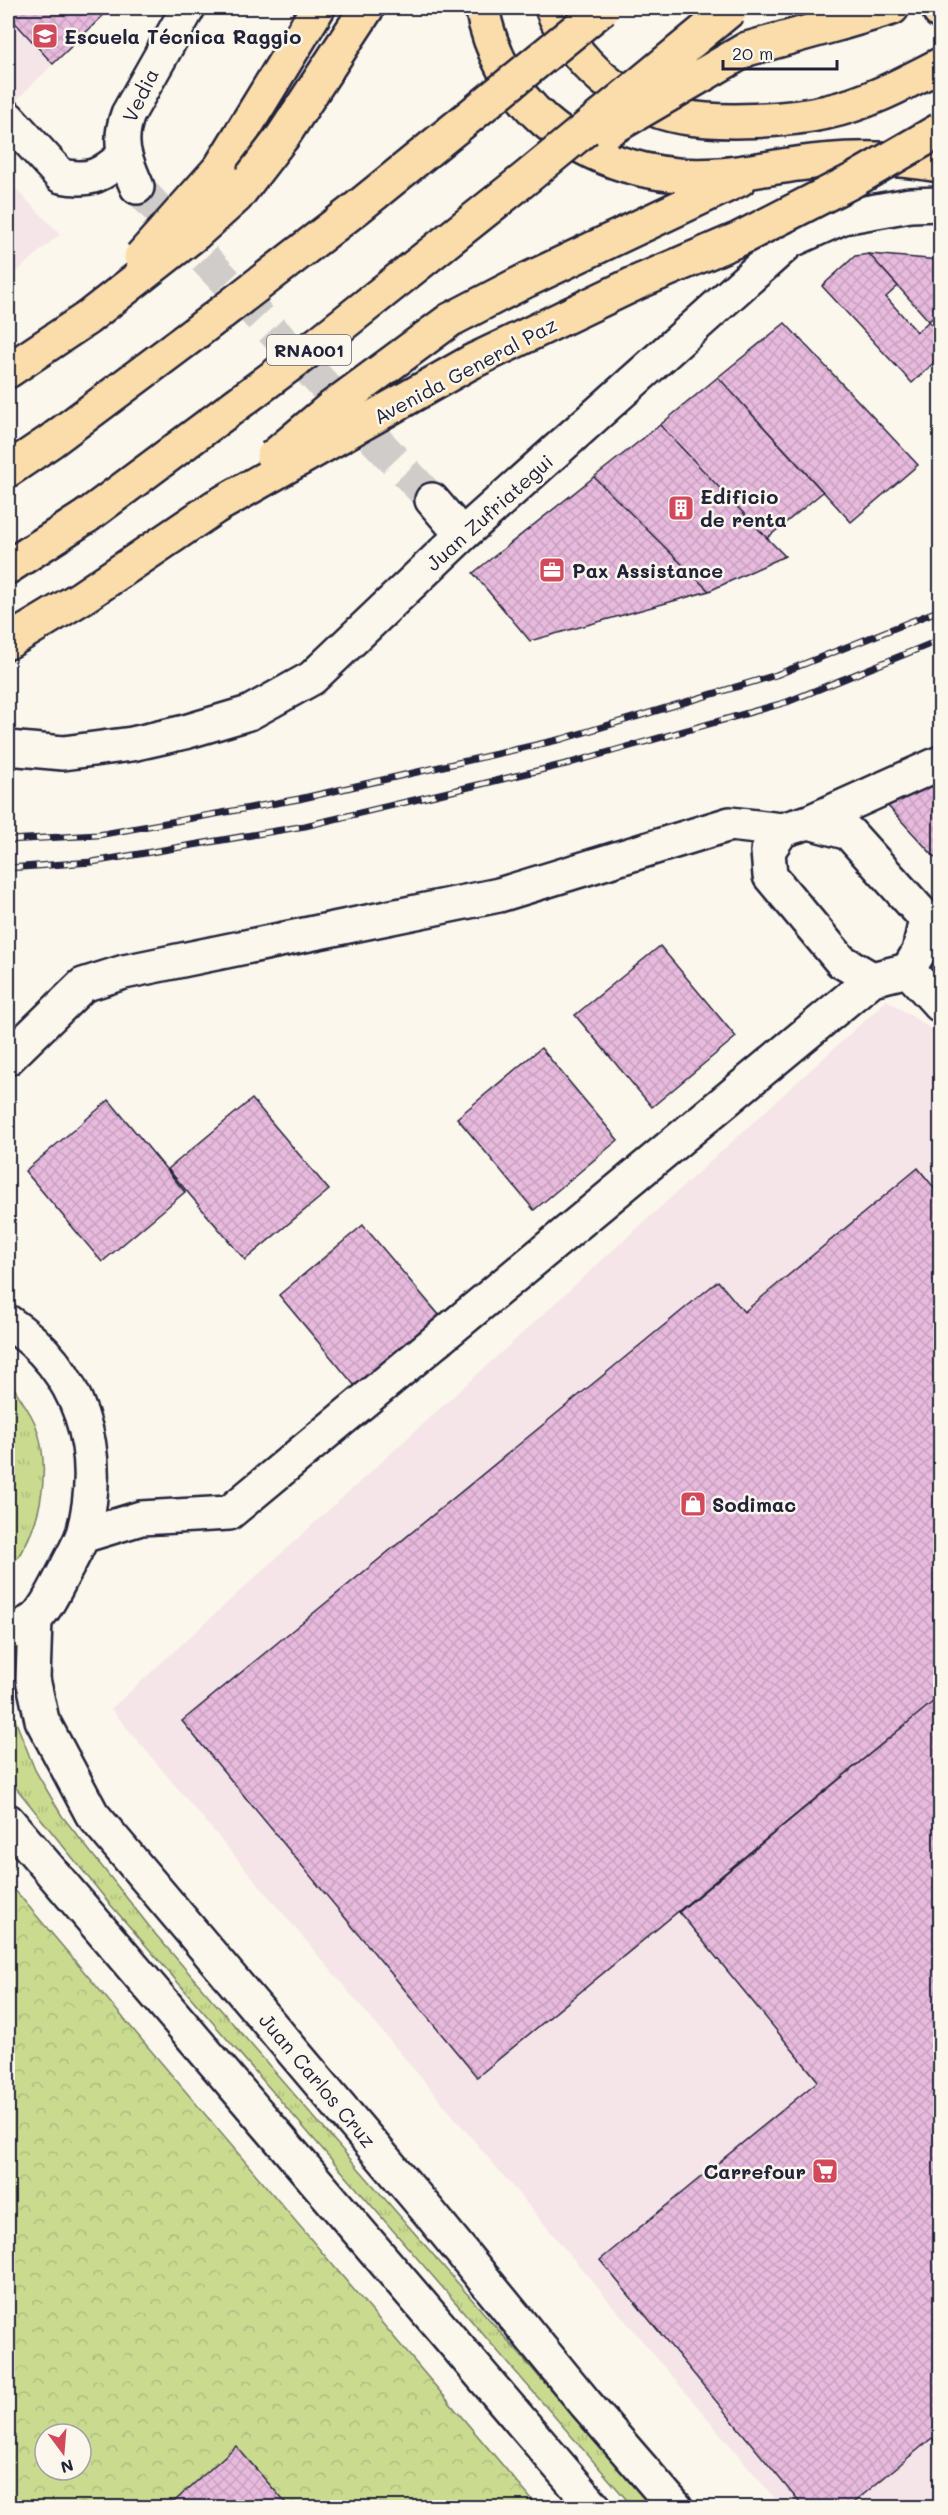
<svg xmlns="http://www.w3.org/2000/svg" width="948" height="2515" viewBox="0 0 948 2515" font-family="Mali,sans-serif">
  <style>
    .built { fill: #f5e5e8 }
    .grass { fill: url(#grass-tufts); stroke: #767e66; stroke-width: 1.5 }
    .park { fill: url(#park-crowns); stroke: #767e66; stroke-width: 1.5; fill-rule: evenodd }
    .building { fill: url(#building-cross-hatch); stroke: #22223b; stroke-width: 1.5 }
    .lines { fill: none; stroke-linecap: round; stroke-linejoin: round }
    .minor-tunnel { stroke: #d0ccc9; stroke-width: 33; stroke-dasharray: 33 16; stroke-linecap: butt }
    .minor-casing { stroke: #22223b; stroke-width: 38 }
    .major-casing { stroke: #22223b; stroke-width: 38 }
    .highway-casing { stroke: #22223b; stroke-width: 38 }
    .minor { stroke: #fbf7ec; stroke-width: 33 }
    .major { stroke: #fbddab; stroke-width: 33 }
    .highway { stroke: #fbddab; stroke-width: 33 }
    .rail-casing { stroke: #22223b; stroke-width: 7 }
    .rail { stroke: #fbf7ec; stroke-width: 4.5; stroke-dasharray: 14; stroke-linecap: butt }
    .highway-bridge-casing { stroke: #22223b; stroke-width: 38; stroke-linecap: butt }
    .highway-bridge { stroke: #fbddab; stroke-width: 33 }
    .labels { text-anchor: middle; dominant-baseline: central; stroke-width: 5; stroke-linejoin: round; paint-order: stroke }
    .shield { fill: #fbf7ec; stroke: #636270; stroke-width: 1.5 }
    .shield-label { font-size: 18px; font-weight: bold; fill: #22223b }
    .poi-label { font-size: 20px; font-weight: bold; fill: #22223b; stroke: #fbf7ec; text-anchor: start }
    .street-label { font-size: 20px; fill: #22223b; stroke: #fbf7ec }
  </style>
  <defs>
    <pattern id="grass-tufts" width="24" height="20" patternUnits="userSpaceOnUse" patternTransform="scale(1.5)"><rect width="24" height="20" fill="#cadb90"/><path d="M3 7l-1-3M5 7V3M7 7l1-3M15 17l-1-3M17 17v-4M19 17l1-3" fill="none" stroke="#adbc7d"/></pattern>
    <pattern id="park-crowns" width="20" height="18" patternUnits="userSpaceOnUse" patternTransform="scale(1.5)"><rect width="20" height="18" fill="#cadb90"/><path d="M2 6a3 3 0 1 1 6 0M12 15a3 3 0 1 1 6 0" fill="none" stroke="#adbc7d"/></pattern>
    <pattern id="building-cross-hatch" width="8" height="8" patternUnits="userSpaceOnUse" patternTransform="scale(1.5)"><rect width="8" height="8" fill="#e8badd"/><path d="M0 0l8 8M0 8l8-8" fill="none" stroke="#c7a0bf"/></pattern>
  </defs>
  <rect width="100%" height="100%" fill="#fbf7ec"/>
  <filter id="ink" filterUnits="userSpaceOnUse"><feTurbulence type="fractalNoise" baseFrequency=".0167" numOctaves="2"/><feDisplacementMap in="SourceGraphic" scale="12" xChannelSelector="R" yChannelSelector="G"/><feConvolveMatrix kernelMatrix="1 2 1 2 8 2 1 2 1" color-interpolation-filters="sRGB"/></filter>
  <g filter="url(#ink)">
    <!-- built -->
    <path class="built" d="M8,8H111L8,108Z
      M8,181L60,234L8,279Z
      M887,1000L940,1035V2507H782L111,1709Z"/>
    <!-- grass -->
    <path class="grass" d="M8,1381L13,1386C20,1399 31,1412 36,1426C52,1471 41,1534 8,1569Z
      M8,1702L35,1770L62,1816L156,1935L652,2507H633L109,1903L13,1784L8,1777Z"/>
    <!-- park -->
    <path class="park" d="M8,1882L538,2507H8ZM45,2434H81V2470H45Z"/>
    <!-- building -->
    <path class="building" d="M8,8H111L53,64L8,15Z
      M869,254L898,286L886,297L917,332L929,321L940,334V357L912,383L822,286L855,256Z
      M869,254L940,260V311L929,321Z
      M785,323L918,465L851,522L718,377Z
      M718,377L823,492L767,538L660,425Z
      M660,425L767,538L785,556L709,591L594,477Z
      M594,477L709,591L530,641L473,573Z
      M940,783V863L886,804Z
      M660,946L736,1037L652,1107L575,1015Z
      M541,1048L618,1140L534,1210L457,1118Z
      M252,1099L329,1190L245,1260L168,1169Z
      M109,1100L185,1192L102,1262L25,1171Z
      M918,1168L940,1195V1696L477,2077L182,1721L718,1281L744,1312Z
      M363,1225L440,1316L355,1386L279,1295Z
      M940,1696V2448L932,2438L847,2508H804L600,2260L818,2081L679,1912Z
      M236,2446L290,2508H167Z"/>
    <g class="lines">
      <!-- minor-tunnel -->
      <path class="minor-tunnel" d="M137,187L432,500"/>
      <defs>
        <path id="minor" d="M8,118L61,176C92,182 101,175 124,156
          M137,187C125,159 117,143 128,114L188,8
          M432,500L462,535
          M8,748L63,753L132,744L185,732L249,713L312,678L462,535L790,241L843,217L910,205L940,204
          M809,822L940,763
          M926,919L919,952L908,970L872,979L841,961L770,876L768,851L782,830L809,822L849,833L940,934
          M908,970L940,1005
          M8,1058L83,985L124,972L499,895L730,824L782,830
          M8,1322C80,1370 106,1450 83,1534C79,1545 72,1557 67,1567C58,1583 49,1605 36,1618C29,1624 16,1629 8,1633
          M82,1536L141,1518L229,1513L872,979
          M35,1619L33,1679L42,1720L92,1814L428,2211L586,2404L676,2508
          M8,1821L595,2508"/>
        <path id="major" d="M939,8L940,12"/>
        <path id="highway" d="M482,8C490,51 511,91 545,121C592,162 656,180 719,175C753,172 788,164 822,161C862,157 901,158 940,165
          M552,8C571,60 626,108 682,117C721,124 788,121 827,112C866,104 905,83 940,65
          M841,23L892,8
          M283,136L367,8
          M220,168L318,8
          M450,320L527,280L740,179
          M8,371L86,319
          M8,470L51,441L194,334
          M8,567L87,516
          M8,642L81,598L215,507"/>
      </defs>
      <!-- minor casing -->
      <use href="#minor" class="minor-casing"/>
      <!-- major casing -->
      <use href="#major" class="major-casing"/>
      <!-- highway casing -->
      <use href="#highway" class="highway-casing"/>
      <!-- minor -->
      <use href="#minor" class="minor"/>
      <!-- major -->
      <use href="#major" class="major"/>
      <!-- highway -->
      <use href="#highway" class="highway"/>
      <defs>
        <path id="rail" d="M8,840L98,835L299,799L562,739L776,675L940,610
          M8,868L92,862L305,826L570,763L787,702L940,640"/>
      </defs>
      <!-- rail casing -->
      <use href="#rail" class="rail-casing"/>
      <!-- rail -->
      <use href="#rail" class="rail"/>
      <defs>
        <path id="highway-bridge" d="M608,130L747,49L841,23
          M141,257L220,168
          M86,319L196,233L236,197L283,136
          M194,334L357,208L603,8
          M273,457L331,408L450,320
          M215,507L471,362L636,283L739,239L852,181L940,130
          M87,516L319,343L526,178L732,8"/>
      </defs>
      <!-- highway-bridge casing -->
      <use href="#highway-bridge" class="highway-bridge-casing"/>
      <!-- highway-bridge -->
      <use href="#highway-bridge" class="highway-bridge"/>
    </g>
  </g>
  <!-- icons -->
  <defs>
    <symbol id="university-square" viewBox="-11 -11 22 22"><rect x="-9" y="-9" width="18" height="18" rx="4" fill="#d1495b" stroke="#fbf7ec"/><path d="M0-5L7-2L0 1L-7-2ZM-4 1L0 2.5L4 1V4Q0 6-4 4Z" fill="#fff"/></symbol>
    <symbol id="building-square" viewBox="-11 -11 22 22"><rect x="-9" y="-9" width="18" height="18" rx="4" fill="#d1495b" stroke="#fbf7ec"/><path d="M-4-6H4V6H1V3H-1V6H-4ZM-2.5-4.3h1.7v1.8h-1.7ZM.8-4.3h1.7v1.8H.8ZM-2.5-1h1.7V.8h-1.7ZM.8-1h1.7V.8H.8Z" fill="#fff"/></symbol>
    <symbol id="office-square" viewBox="-11 -11 22 22"><rect x="-9" y="-9" width="18" height="18" rx="4" fill="#d1495b" stroke="#fbf7ec"/><path d="M-6-3h4V-5.5h4V-3h4V5H-6ZM-1-4.5V-3h2v-1.5ZM-6 0V1H6V0Z" fill="#fff"/></symbol>
    <symbol id="shop-square" viewBox="-11 -11 22 22"><rect x="-9" y="-9" width="18" height="18" rx="4" fill="#d1495b" stroke="#fbf7ec"/><path d="M-5-2.5h2.3a2.7 3.5 0 0 1 5.4 0H5L5.5 6h-11ZM-1.5-2.5h3a1.5 2.3 0 0 0-3 0Z" fill="#fff"/></symbol>
    <symbol id="supermarket-square" viewBox="-11 -11 22 22"><rect x="-9" y="-9" width="18" height="18" rx="4" fill="#d1495b" stroke="#fbf7ec"/><path d="M-6-5.5h2.5l.6 2H6L4.5 2H-2.5L-4.4-4H-6ZM-1.5 3.2a1.3 1.3 0 1 0 .1 0ZM3 3.2a1.3 1.3 0 1 0 .1 0Z" fill="#fff"/></symbol>
  </defs>
  <g fill-rule="evenodd">
    <use href="#university-square" x="30" y="21" width="30" height="30"/>
    <use href="#building-square" x="666" y="493" width="30" height="30"/>
    <use href="#office-square" x="537" y="555" width="30" height="30"/>
    <use href="#shop-square" x="678" y="1489" width="30" height="30"/>
    <use href="#supermarket-square" x="810" y="2156" width="30" height="30"/>
  </g>
  <g class="labels">
    <!-- shield labels -->
    <rect class="shield" x="267" y="335" width="84" height="30" rx="4.5"/>
    <g class="shield-label">
      <text x="309" y="350">RNA001</text>
    </g>
    <!-- poi labels -->
    <g class="poi-label">
      <text x="64" y="36">Escuela Técnica Raggio</text>
      <text x="700" y="496">Edificio<tspan x="700" dy="23">de renta</tspan></text>
      <text x="572" y="570">Pax Assistance</text>
      <text x="712" y="1504">Sodimac</text>
      <text x="806" y="2171" text-anchor="end">Carrefour</text>
    </g>
    <!-- street labels -->
    <g class="street-label">
      <text transform="translate(140 95) rotate(-64)">Vedia</text>
      <text transform="translate(465 370) rotate(-28)">Avenida General Paz</text>
      <text transform="translate(489 512) rotate(-42)">Juan Zufriategui</text>
      <text transform="translate(318 2080) rotate(50)">Juan Carlos Cruz</text>
    </g>
  </g>
  <!-- margin -->
  <rect width="948" height="2515" fill="none" stroke="#fbf7ec" stroke-width="30"/>
  <rect x="15" y="15" width="918" height="2485" fill="none" stroke="#22223b" stroke-width="2" filter="url(#ink)"/>
  <!-- north arrow -->
  <g transform="translate(63 2452) rotate(164)"><circle r="28" fill="#fbf7ec" stroke="#a4a2a5" stroke-width="1.5"/>
  <path d="M0-4.5L10 22L0 15L-10 22Z" fill="#d1495b"/>
  <text y="-9" font-size="16" font-weight="bold" text-anchor="middle" fill="#22223b">N</text>
  </g>
  <!-- scale -->
  <path d="M723 60v9h114v-9" fill="none" stroke="#22223b" stroke-width="3"/>
  <text x="732" y="60" font-size="18" fill="#22223b" stroke="#fbf7ec" stroke-width="4.5" paint-order="stroke">20 m</text>
</svg>
